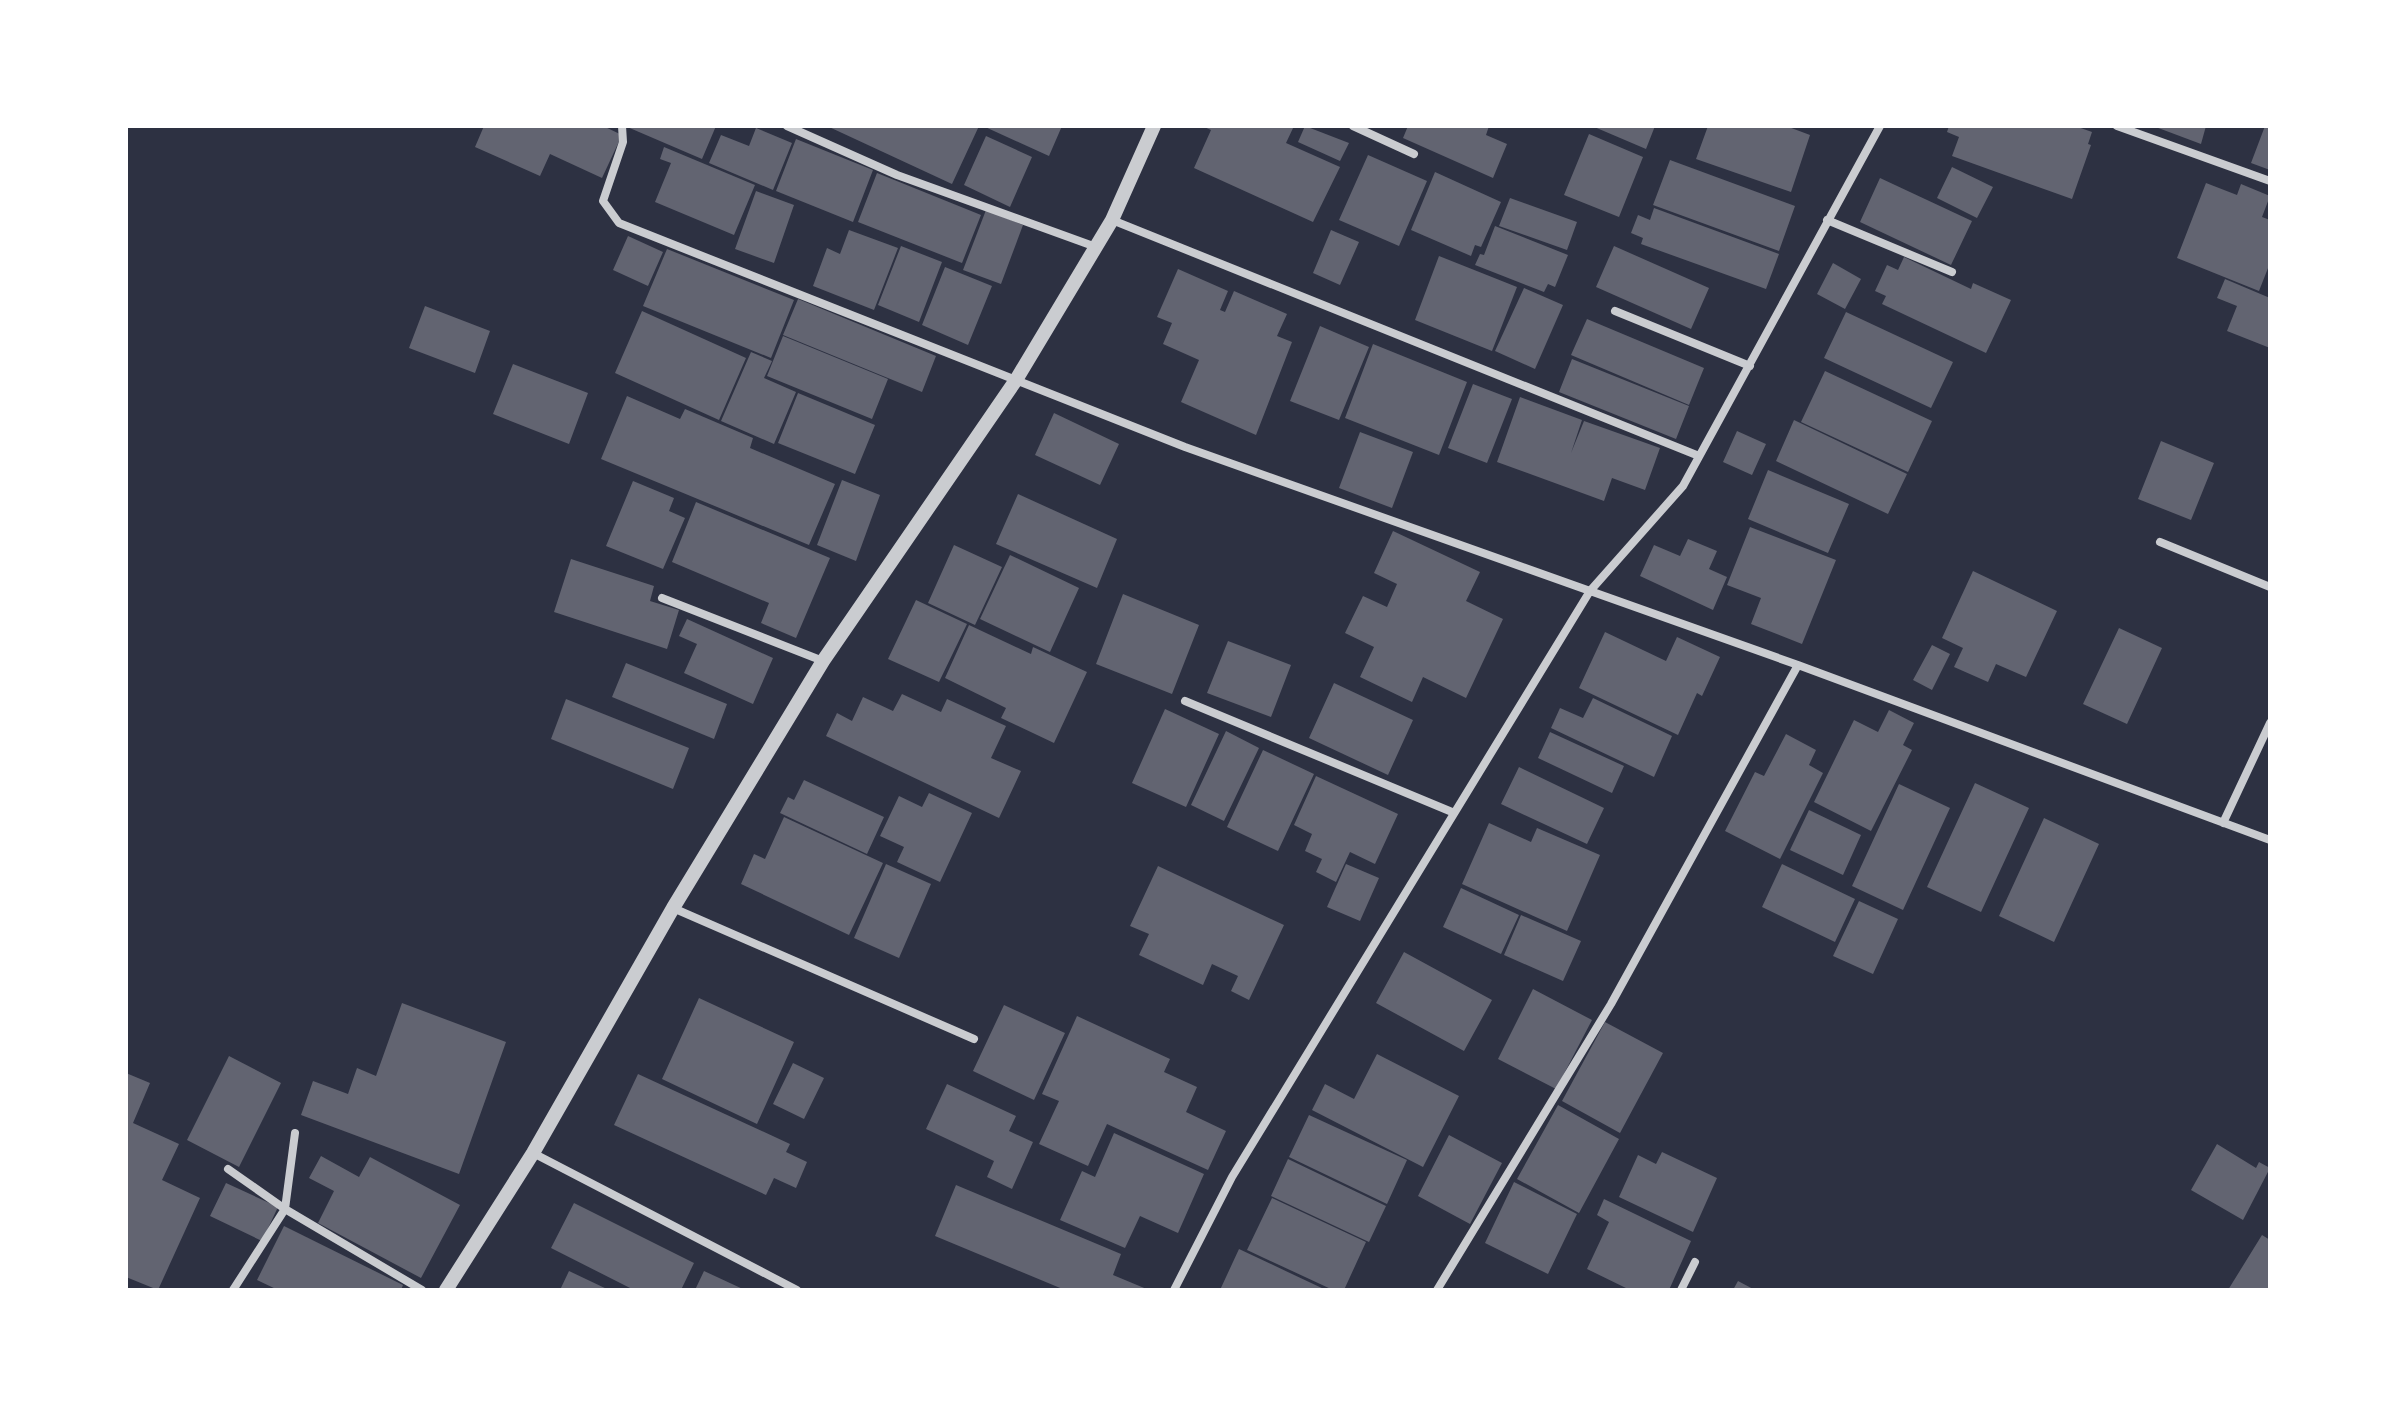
<svg xmlns="http://www.w3.org/2000/svg" width="2396" height="1416" viewBox="0 0 2396 1416" font-family="'Roboto Condensed',sans-serif">
  <style>
    .building { fill: #626471 }
    .lines { fill: none; stroke-linecap: round; stroke-linejoin: round }
    .minor { stroke: #caccd0; stroke-width: 8 }
    .tertiary { stroke: #caccd0; stroke-width: 14 }
  </style>
  <rect width="100%" height="100%" fill="#2d3142"/>
  <!-- building -->
  <path class="building" d="M484,126H603L622,135L602,178L550,154L540,176L475,147Z
    M625,126H716L702,159Z
    M827,126H979L952,184Z
    M983,126H1062L1049,156Z
    M1202,126H1294L1286,143L1340,167L1313,222L1194,168L1211,130Z
    M1305,126L1349,143L1340,161L1298,142Z
    M1408,126H1489L1486,135L1507,144L1493,178L1403,138Z
    M1592,126H1655L1646,149Z
    M1708,126H1786L1810,135L1791,192L1696,159Z
    M1949,126H2075L2092,132L2088,144L2091,145L2072,199L1952,156L1959,137L1947,132Z
    M2153,126H2206L2201,144Z
    M2265,126H2270V170L2251,163Z
    M756,128L792,143L773,190L709,163L721,135L749,146Z
    M1589,134L1643,157L1619,217L1564,195Z
    M986,136L1032,157L1010,207L964,185Z
    M796,139L873,170L853,222L776,191Z
    M664,147L755,185L734,235L655,202L671,163L660,159Z
    M1368,155L1427,181L1399,246L1339,220Z
    M1670,160L1795,206L1779,251L1653,205Z
    M1952,167L1993,187L1977,218L1937,198Z
    M1435,172L1501,202L1481,247L1475,245L1471,256L1411,230Z
    M877,173L981,215L962,263L858,222Z
    M1880,178L1972,221L1951,265L1860,222Z
    M2206,183L2237,195L2241,184L2270,196L2262,217L2270,220V263L2259,291L2177,258Z
    M756,191L794,205L774,263L735,249Z
    M1510,198L1577,222L1567,250L1499,226Z
    M1654,208L1779,254L1766,289L1641,244L1643,238L1631,233L1638,215L1650,220Z
    M986,210L1023,225L1001,284L963,270Z
    M1495,226L1568,255L1555,287L1548,284L1544,292L1475,265L1480,254L1484,255Z
    M849,230L898,248L874,310L813,286L827,248L840,254Z
    M1331,230L1359,242L1340,285L1313,273Z
    M628,236L663,252L648,286L613,270Z
    M901,246L942,262L919,322L878,305Z
    M1614,246L1709,288L1691,329L1596,287Z
    M667,249L794,300L771,358L643,306Z
    M1439,256L1517,287L1492,351L1415,320Z
    M1904,257L1971,289L1973,283L2011,300L1986,353L1882,304L1886,296L1875,291L1887,265L1898,270Z
    M1833,263L1861,279L1845,309L1817,294Z
    M945,267L992,286L968,345L922,325Z
    M1178,269L1228,291L1220,310L1225,312L1234,291L1287,314L1277,336L1292,342L1256,435L1181,402L1199,360L1163,344L1172,323L1157,317Z
    M2225,279L2270,298V348L2227,331L2237,306L2217,298Z
    M1524,288L1563,305L1535,369L1495,351Z
    M798,299L936,356L922,392L783,335Z
    M425,306L490,331L475,373L409,348Z
    M642,311L746,358L719,420L615,373Z
    M1846,312L1953,362L1931,408L1824,358Z
    M1587,319L1704,368L1689,405L1571,355Z
    M1320,326L1369,347L1339,420L1290,401Z
    M783,336L888,379L872,419L767,376Z
    M1373,344L1467,382L1439,455L1345,418Z
    M751,352L772,361L764,378L796,392L774,444L721,421Z
    M1572,359L1689,406L1676,439L1559,392Z
    M513,364L588,393L569,444L493,414Z
    M1825,371L1932,421L1908,472L1801,422Z
    M1473,384L1512,399L1487,463L1448,448Z
    M798,393L875,425L855,474L778,443Z
    M627,396L680,419L685,409L753,438L750,448L835,484L809,545L601,459Z
    M1520,397L1582,420L1571,453L1584,421L1660,448L1645,490L1612,478L1604,501L1497,462Z
    M1054,413L1119,444L1100,485L1035,455Z
    M1794,420L1907,474L1888,514L1776,461Z
    M1737,431L1766,444L1752,475L1723,462Z
    M1360,432L1413,452L1392,508L1339,488Z
    M2161,441L2214,463L2191,520L2138,499Z
    M1768,470L1849,504L1828,553L1748,519Z
    M842,480L880,495L856,561L817,545Z
    M633,481L674,498L669,511L685,518L663,569L606,546Z
    M1018,494L1117,539L1097,588L996,544Z
    M696,502L830,558L796,638L761,623L769,603L672,562Z
    M1750,527L1836,560L1802,644L1751,624L1761,598L1727,585Z
    M1393,531L1480,572L1466,601L1503,619L1466,698L1423,677L1412,702L1360,677L1374,647L1345,633L1363,596L1387,607L1397,584L1374,573Z
    M1688,539L1717,551L1709,569L1727,577L1713,610L1640,576L1654,545L1680,556Z
    M954,545L1002,567L975,625L928,603Z
    M1010,555L1079,588L1050,652L980,619Z
    M571,559L654,586L650,601L679,610L667,649L554,612Z
    M1973,571L2057,611L2026,677L1996,664L1988,682L1954,667L1963,648L1942,638Z
    M1123,594L1199,625L1172,694L1096,664Z
    M916,600L967,624L939,682L888,659Z
    M687,619L773,658L753,704L684,673L697,644L679,636Z
    M969,625L1031,654L1033,647L1087,672L1054,743L1001,718L1006,708L945,678Z
    M2119,628L2162,648L2127,724L2083,704Z
    M1605,632L1666,661L1677,637L1720,657L1702,696L1697,693L1678,735L1579,688Z
    M1228,641L1291,665L1271,717L1207,693Z
    M1932,645L1950,654L1932,690L1913,680Z
    M626,663L727,704L714,739L612,697Z
    M1334,683L1413,720L1388,775L1309,738Z
    M902,694L941,712L947,699L1006,726L991,758L1021,771L999,818L826,736L837,713L852,721L863,697L893,711Z
    M1593,698L1672,736L1654,777L1551,728L1560,708L1583,718Z
    M566,699L689,748L673,789L551,739Z
    M1165,709L1219,734L1186,807L1132,783Z
    M1889,710L1914,723L1903,745L1912,750L1871,831L1814,802L1854,720L1878,732Z
    M1226,731L1259,748L1224,821L1191,805Z
    M1550,732L1624,766L1612,793L1538,758Z
    M1786,734L1816,750L1809,765L1823,773L1780,859L1725,831L1755,772L1764,776Z
    M1263,750L1314,774L1278,851L1227,827Z
    M1519,767L1604,808L1587,844L1501,804Z
    M1316,776L1398,814L1375,864L1350,852L1336,882L1316,872L1322,859L1305,851L1312,834L1294,825Z
    M804,780L884,817L867,854L780,813L788,797L794,800Z
    M1975,783L2029,808L1981,912L1927,887Z
    M1899,784L1950,808L1903,910L1852,886Z
    M929,793L972,813L940,882L897,862L904,847L880,836L899,796L922,807Z
    M1809,810L1861,835L1843,875L1790,850Z
    M784,817L883,863L849,935L741,884L754,854L765,859Z
    M2044,818L2099,844L2054,942L1999,916Z
    M1489,823L1531,842L1537,828L1600,855L1567,931L1462,884Z
    M886,864L931,884L899,958L854,938Z
    M1346,864L1379,878L1360,921L1327,907Z
    M1782,864L1855,899L1835,942L1762,907Z
    M1158,866L1284,925L1249,1000L1231,991L1238,976L1212,964L1203,985L1139,955L1149,934L1130,926Z
    M1461,888L1519,915L1501,954L1443,927Z
    M1859,901L1898,919L1873,974L1833,956Z
    M1521,915L1581,941L1563,981L1504,955Z
    M1404,952L1492,1000L1464,1051L1376,1003Z
    M1533,989L1592,1020L1556,1089L1498,1059Z
    M699,998L794,1042L757,1124L662,1079Z
    M402,1003L506,1042L459,1174L301,1115L313,1081L348,1094L357,1068L376,1076Z
    M1004,1005L1065,1033L1034,1100L973,1071Z
    M1077,1016L1170,1059L1164,1072L1197,1087L1186,1112L1226,1131L1208,1170L1107,1124L1088,1166L1039,1144L1059,1101L1042,1094Z
    M1605,1022L1663,1053L1620,1133L1562,1101Z
    M1377,1054L1459,1096L1423,1167L1312,1110L1325,1084L1354,1099Z
    M229,1056L281,1083L239,1167L187,1140Z
    M793,1063L824,1078L804,1119L773,1104Z
    M126,1073L150,1083L133,1123L179,1144L162,1180L200,1198L158,1290L126,1277Z
    M638,1074L790,1144L786,1152L807,1162L796,1188L774,1178L766,1195L614,1125Z
    M947,1084L1016,1116L1009,1131L1033,1142L1012,1189L987,1177L994,1161L926,1129Z
    M1558,1105L1619,1139L1579,1213L1517,1179Z
    M1309,1115L1407,1160L1387,1204L1289,1157Z
    M1114,1133L1204,1174L1178,1233L1140,1216L1125,1248L1060,1220L1082,1171L1095,1177Z
    M1449,1135L1502,1163L1470,1224L1418,1196Z
    M2217,1144L2256,1168L2259,1162L2270,1168L2243,1220L2191,1190Z
    M1662,1152L1717,1178L1693,1232L1619,1197L1638,1155L1656,1164Z
    M321,1156L359,1177L370,1157L460,1205L421,1278L318,1223L334,1191L309,1178Z
    M1288,1159L1386,1206L1369,1242L1271,1196Z
    M1514,1182L1577,1214L1548,1274L1485,1243Z
    M226,1183L278,1207L262,1241L210,1216Z
    M956,1185L1121,1254L1113,1275L1149,1290H1065L935,1236Z
    M1272,1198L1366,1242L1344,1290H1333L1247,1250Z
    M1604,1199L1691,1241L1669,1290H1630L1587,1269L1609,1222L1597,1215Z
    M574,1203L694,1263L681,1290H634L551,1248Z
    M284,1226L403,1285L401,1290H278L257,1280Z
    M2262,1235L2270,1240V1290H2228Z
    M1239,1249L1326,1290H1220Z
    M569,1271L609,1290H560Z
    M704,1271L745,1290H695Z
    M1738,1281L1755,1290H1733Z"/>
  <g class="lines">
    <!-- minor -->
    <path class="minor" d="M622,126L623,142L603,201L619,223L1185,447L1798,665L2270,840
      M787,126L897,175L1096,247
      M1353,126L1414,154
      M2117,126L2270,181
      M1112,220L1699,456
      M1827,220L1952,272
      M1615,311L1750,366
      M2160,542L2270,587
      M662,598L823,661
      M1185,701L1452,812
      M2223,823L2270,723
      M673,908L974,1039
      M533,1153L797,1290
      M228,1169L285,1209L422,1290
      M233,1290L285,1209L295,1133
      M1174,1290L1232,1177L1590,591L1683,486L1880,126
      M1437,1290L1611,1004L1798,665
      M1681,1290L1695,1262"/>
    <!-- tertiary -->
    <path class="tertiary" d="M446,1290L533,1153L673,908L823,661L1016,380L1112,220L1154,126"/>
  </g>
  <!-- border -->
  <rect width="2396" height="1416" fill="none" stroke="#ffffff" stroke-width="256"/>
</svg>
